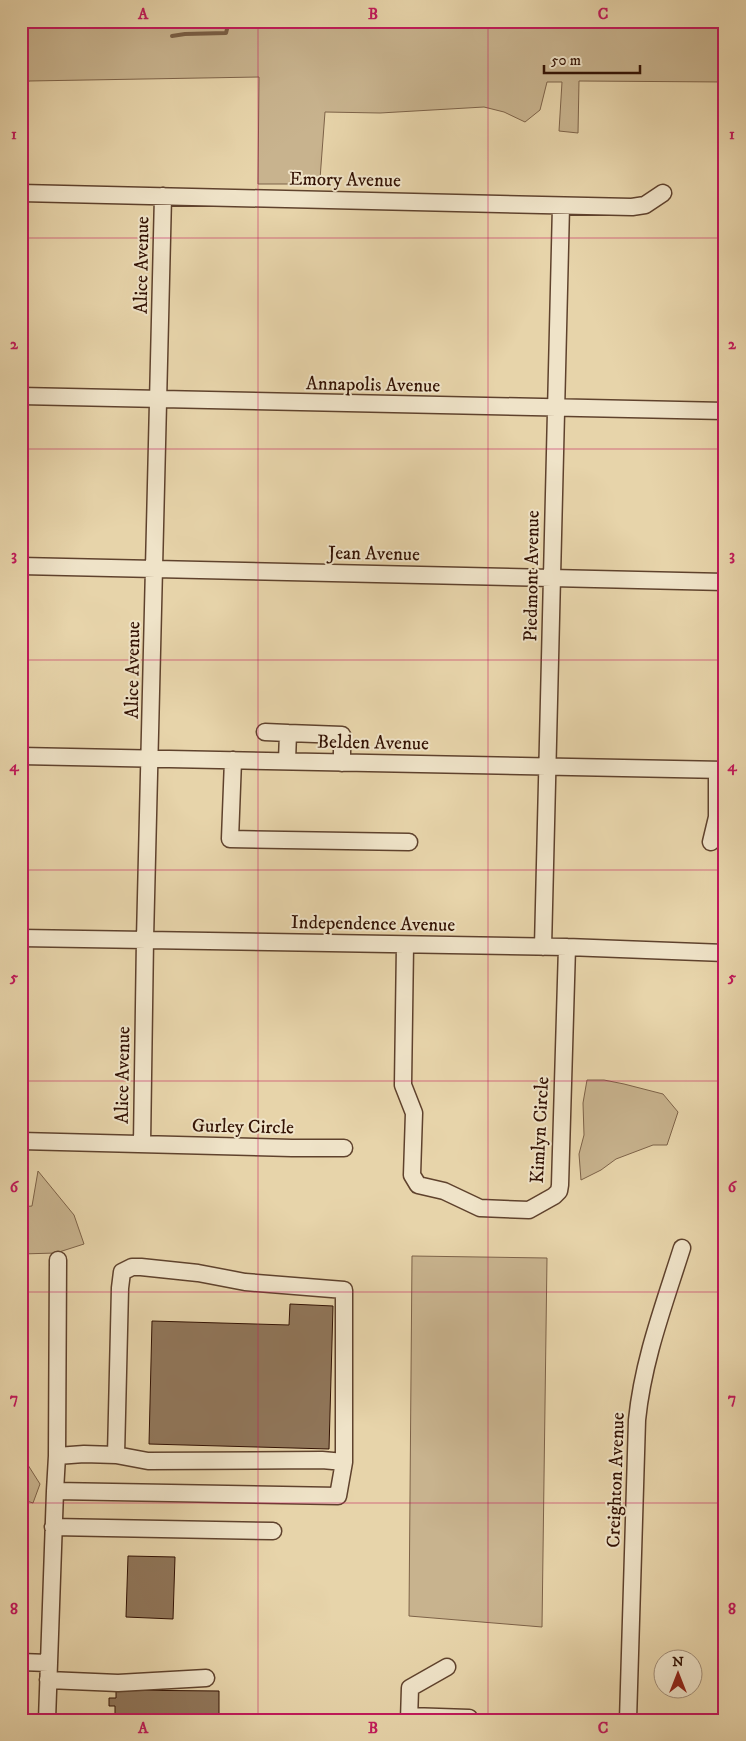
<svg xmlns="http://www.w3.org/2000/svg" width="746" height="1741" viewBox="0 0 746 1741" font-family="'IM FELL DW Pica',serif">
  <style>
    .green { fill: #c8b38e; stroke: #7d6248 }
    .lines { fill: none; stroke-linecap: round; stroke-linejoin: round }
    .stream { stroke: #795e45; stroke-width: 4 }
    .building { fill: #90765a; stroke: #321103 }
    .minor-casing { stroke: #5f422d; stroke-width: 19 }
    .minor { stroke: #efe3c8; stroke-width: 16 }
    .grid { fill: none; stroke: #c2185b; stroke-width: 1; stroke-opacity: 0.55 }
    .labels { text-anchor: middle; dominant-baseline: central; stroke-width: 4; stroke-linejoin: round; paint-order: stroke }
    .street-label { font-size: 19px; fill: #321103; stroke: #efe3c8 }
    .neatline { fill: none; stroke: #c2185b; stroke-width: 2 }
    .grid-label { font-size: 16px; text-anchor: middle; font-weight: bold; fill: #c2185b }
  </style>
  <rect width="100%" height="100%" fill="#e7d4aa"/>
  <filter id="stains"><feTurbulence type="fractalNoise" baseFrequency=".004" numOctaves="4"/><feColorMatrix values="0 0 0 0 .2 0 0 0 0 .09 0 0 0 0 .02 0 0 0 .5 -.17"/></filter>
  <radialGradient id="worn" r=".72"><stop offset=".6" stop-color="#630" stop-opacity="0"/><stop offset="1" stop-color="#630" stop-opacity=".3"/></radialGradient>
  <!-- green -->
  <path class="green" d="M21,21H725V82L579,81L578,133L559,131L562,82H547L540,110L525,122L504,112L484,107L380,113L325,112L320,179L304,184H258L259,77L29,81L21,99Z
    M587,1080H604L624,1084L663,1094L678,1112L667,1145H653L616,1159L601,1170L581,1180L579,1154L584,1135L583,1103Z
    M38,1171L74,1215L84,1244L56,1253L21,1254V1207L32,1206Z
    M412,1256L547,1258L542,1627L409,1616Z
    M21,1454L40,1484L33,1503L21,1499Z"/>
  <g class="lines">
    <!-- stream -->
    <path class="stream" d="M172,36L185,34L226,33L229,21"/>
  </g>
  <!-- building -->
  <path class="building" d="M290,1304L333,1306L329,1449L149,1444L152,1321L289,1325Z
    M128,1556L175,1557L173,1619L126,1617Z
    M116,1690L219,1691V1716L115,1714V1706H109V1698H116Z"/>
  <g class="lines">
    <defs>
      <path id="minor" d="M21,193L632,207L645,205L663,193
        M21,396L725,411
        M21,566L725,582
        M265,732L288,733
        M21,756L725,770
        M233,760L230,839L409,842
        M287,761L288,733L342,735V763
        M711,842L717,817V770
        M21,938L567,947L725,953
        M405,945L403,1085L414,1113L412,1175L418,1185L444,1191L480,1208L529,1210L554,1196L559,1191L560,1185L567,947
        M543,947L561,206
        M21,1141L292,1148H344
        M142,1144L145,939L163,196
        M57,1456L58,1260
        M55,1491L57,1456L84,1454L116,1455L148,1461L322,1460L344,1462V1290L245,1282L198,1273L141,1267H132L122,1272L120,1288L116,1455
        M53,1527L273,1531
        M21,1662L48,1663
        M48,1680L118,1683L206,1678
        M409,1716L469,1718L470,1720
        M47,1720L55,1491L338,1496L344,1462
        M409,1720L410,1688L447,1667
        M628,1720L637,1420C643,1360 664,1305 682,1248"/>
    </defs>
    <!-- minor casing -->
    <use href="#minor" class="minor-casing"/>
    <!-- minor -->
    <use href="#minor" class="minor"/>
  </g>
  <!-- grid -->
  <path class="grid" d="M258,21V1720M488,21V1720M21,238H725M21,449H725M21,660H725M21,870H725M21,1081H725M21,1292H725M21,1503H725"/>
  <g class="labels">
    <!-- street labels -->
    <g class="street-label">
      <text transform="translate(345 180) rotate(1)">Emory Avenue</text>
      <text transform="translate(142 265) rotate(-89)">Alice Avenue</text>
      <text transform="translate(373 385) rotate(1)">Annapolis Avenue</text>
      <text transform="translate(374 554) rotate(1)">Jean Avenue</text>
      <text transform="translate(532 576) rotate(-89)">Piedmont Avenue</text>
      <text transform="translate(133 670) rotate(-89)">Alice Avenue</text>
      <text transform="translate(373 743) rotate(1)">Belden Avenue</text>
      <text transform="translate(373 924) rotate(1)">Independence Avenue</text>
      <text transform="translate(123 1075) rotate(-89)">Alice Avenue</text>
      <text transform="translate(243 1127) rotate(1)">Gurley Circle</text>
      <text transform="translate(540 1130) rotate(-87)">Kimlyn Circle</text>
      <text transform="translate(616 1480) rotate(-88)">Creighton Avenue</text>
    </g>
  </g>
  <!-- margin -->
  <rect width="746" height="1741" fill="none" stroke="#e7d4aa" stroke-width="55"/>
  <!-- north arrow -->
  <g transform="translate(678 1674)"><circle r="24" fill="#efe3c8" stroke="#a38f79"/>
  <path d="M0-4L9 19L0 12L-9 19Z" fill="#8f2418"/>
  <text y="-8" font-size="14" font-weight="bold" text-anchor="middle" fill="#321103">N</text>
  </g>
  <!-- scale -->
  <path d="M544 65v8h96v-8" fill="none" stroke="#321103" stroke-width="2.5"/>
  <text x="551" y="65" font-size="15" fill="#321103" stroke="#efe3c8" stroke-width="4" paint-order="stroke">50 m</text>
  <rect x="28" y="28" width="690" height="1686" class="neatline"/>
  <g class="grid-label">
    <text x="143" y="19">A</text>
    <text x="373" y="19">B</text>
    <text x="603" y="19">C</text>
    <text x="14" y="139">1</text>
    <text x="732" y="139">1</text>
    <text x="14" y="349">2</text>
    <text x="732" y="349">2</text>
    <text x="14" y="560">3</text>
    <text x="732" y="560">3</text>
    <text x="14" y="771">4</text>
    <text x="732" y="771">4</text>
    <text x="14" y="982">5</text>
    <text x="732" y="982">5</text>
    <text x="14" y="1192">6</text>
    <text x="732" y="1192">6</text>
    <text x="14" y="1403">7</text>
    <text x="732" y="1403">7</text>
    <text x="14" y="1614">8</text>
    <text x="732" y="1614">8</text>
    <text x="143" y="1733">A</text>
    <text x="373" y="1733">B</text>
    <text x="603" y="1733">C</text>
  </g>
  <rect width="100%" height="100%" filter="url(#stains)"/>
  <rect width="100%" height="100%" fill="url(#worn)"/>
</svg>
